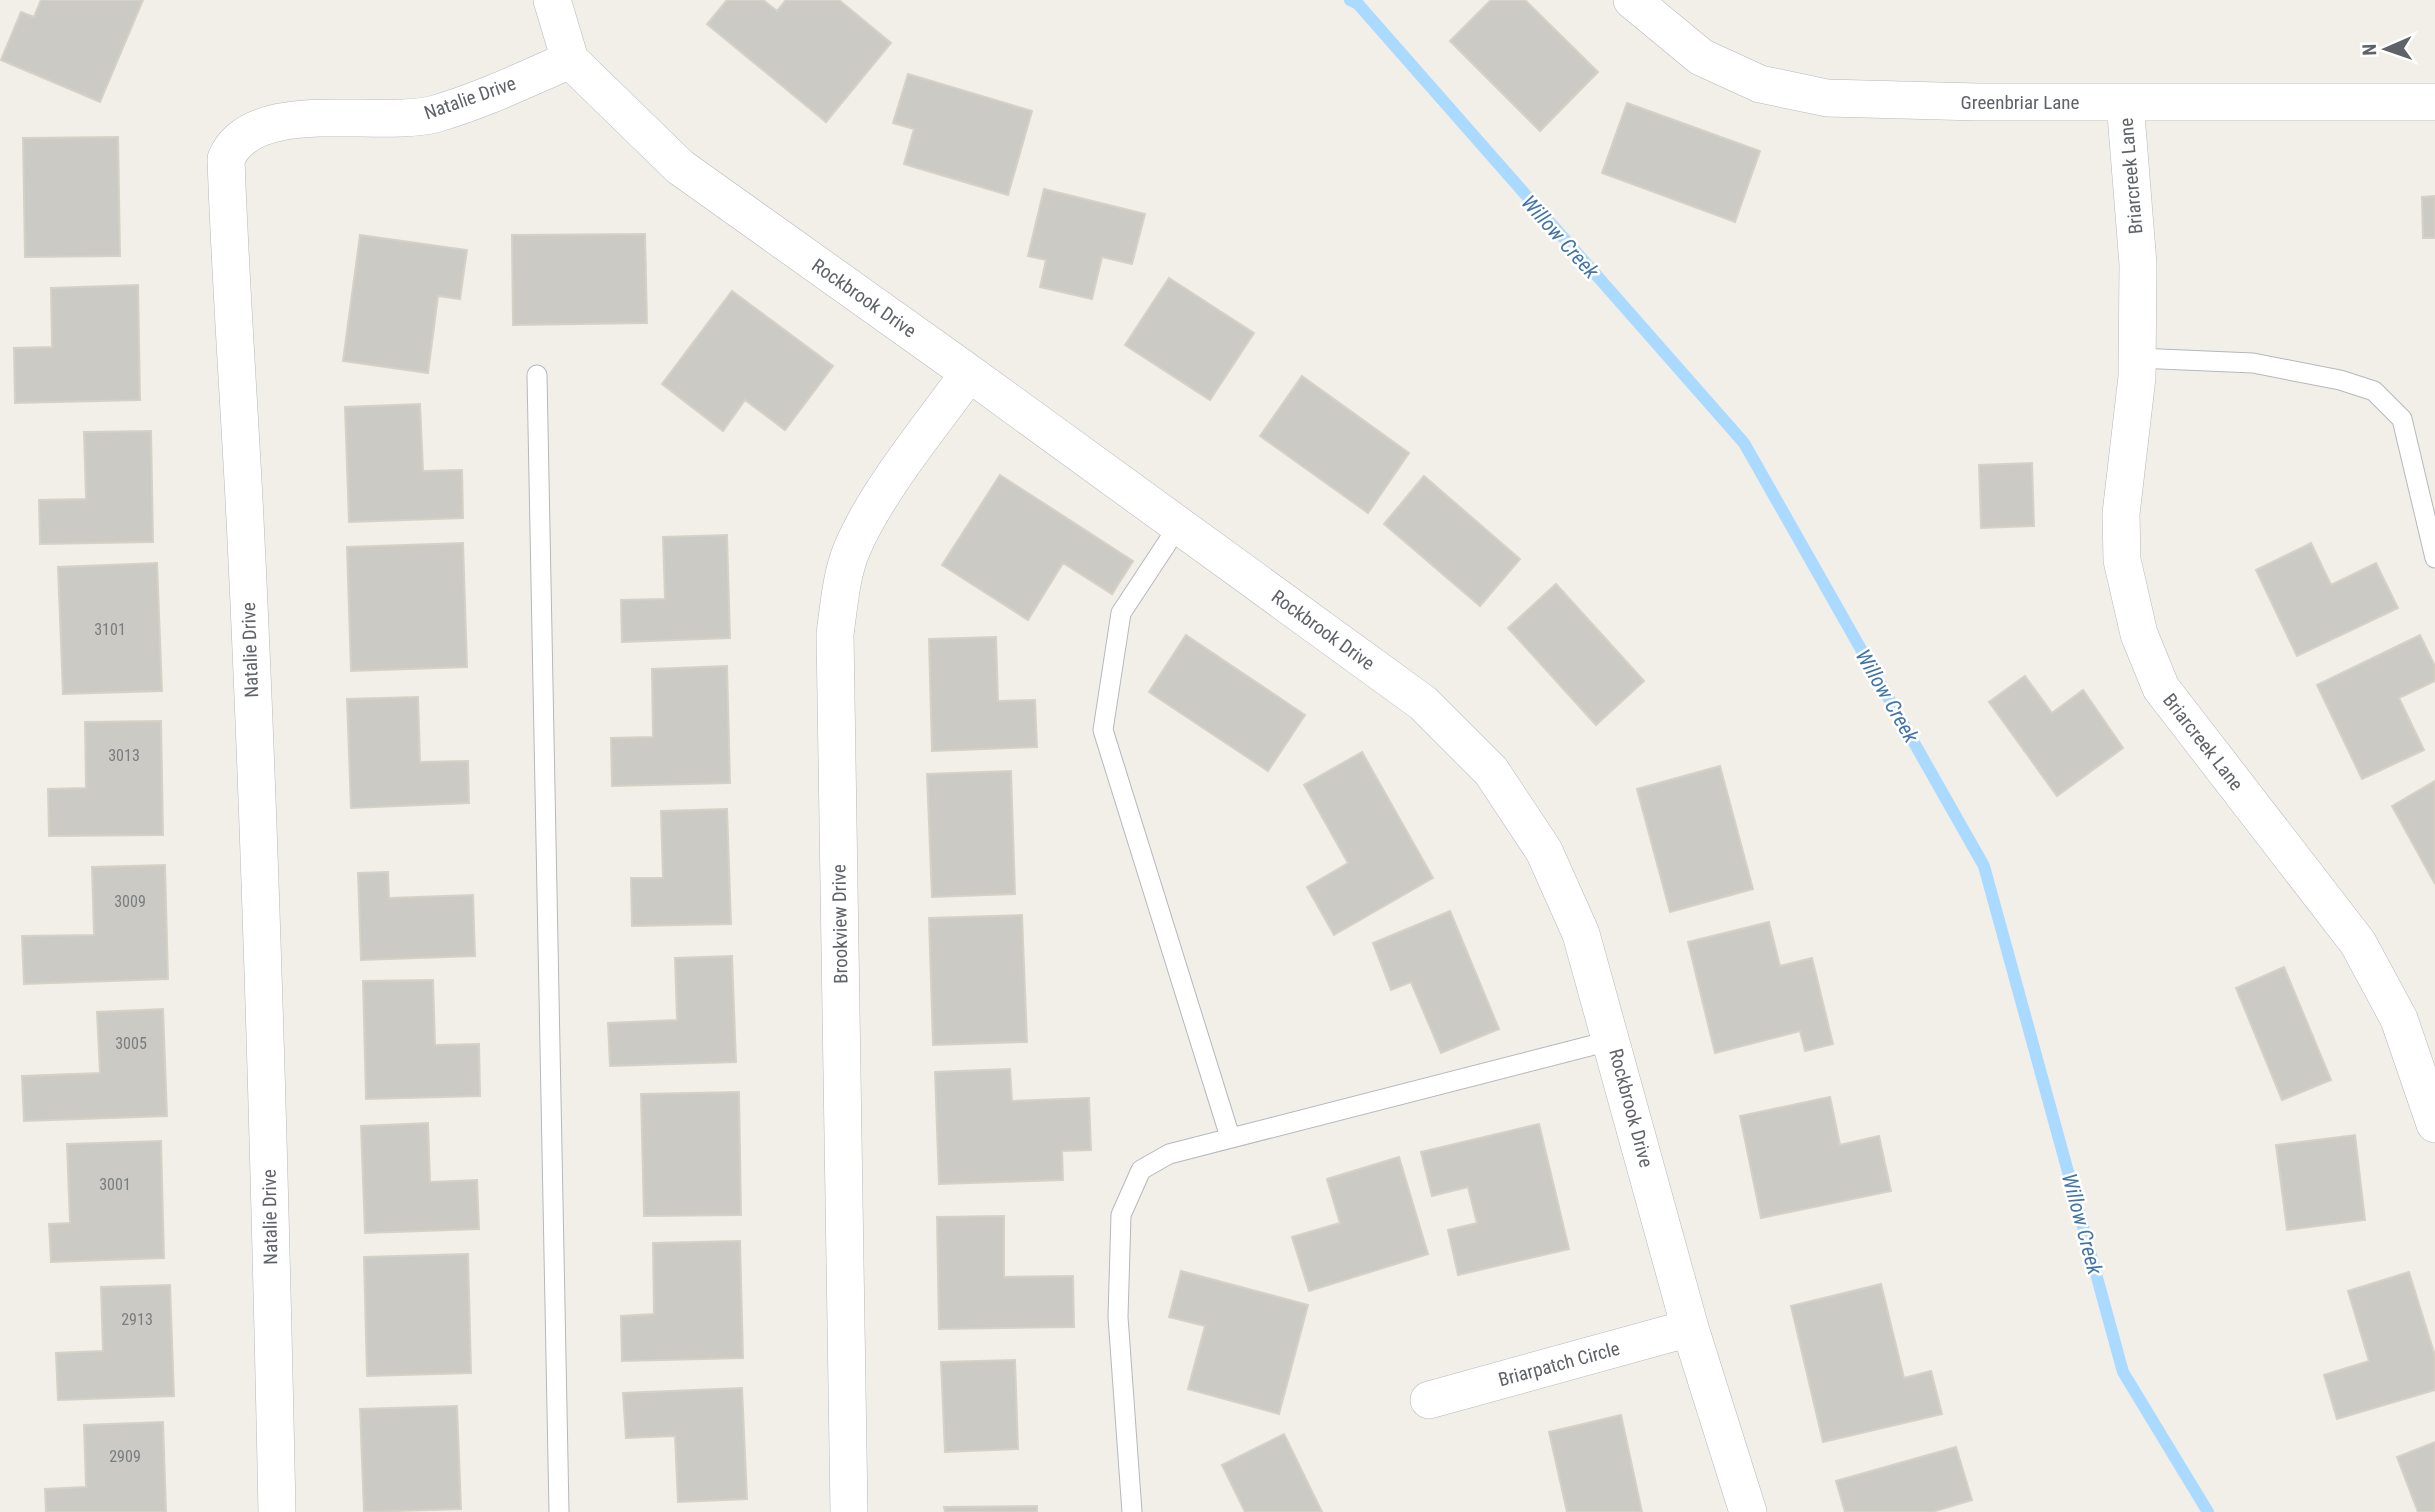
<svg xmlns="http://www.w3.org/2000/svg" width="2435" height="1512" viewBox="0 0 2435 1512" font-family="'Roboto Condensed',sans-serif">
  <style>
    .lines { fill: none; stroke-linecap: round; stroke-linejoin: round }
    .stream { stroke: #aadaff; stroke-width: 12 }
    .building { fill: #cccac5; stroke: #d6d1c6; stroke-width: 2 }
    .lane-casing { stroke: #b5b8bc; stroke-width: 21 }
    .street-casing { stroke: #b5b8bc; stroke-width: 38 }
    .lane { stroke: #fff; stroke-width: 19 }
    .street { stroke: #fff; stroke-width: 37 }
    .labels { text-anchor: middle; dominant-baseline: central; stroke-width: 5; stroke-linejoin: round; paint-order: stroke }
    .number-label { font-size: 16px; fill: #7a7d7f }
    .street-label { font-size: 19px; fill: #5f6368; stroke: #fff }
    .water-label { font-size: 21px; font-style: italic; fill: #4174aa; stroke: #fff }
  </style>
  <rect width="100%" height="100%" fill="#f1efe8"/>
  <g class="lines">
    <!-- stream -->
    <path class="stream" d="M1350,0L1358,4L1744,443L1984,866L2123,1372L2208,1512"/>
  </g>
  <!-- building -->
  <path class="building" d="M41,0H143L100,102L1,60L21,12L34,17Z
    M727,0H763L777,11L786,0H839L891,43L826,122L707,24Z
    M1491,0H1525L1598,72L1540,131L1450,41Z
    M908,74L1032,111L1008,195L904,164L914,129L893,123Z
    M1627,103L1760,151L1735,222L1602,173Z
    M118,137L120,256L25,257L23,138Z
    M1044,189L1145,214L1132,264L1102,257L1092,299L1040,287L1046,260L1028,256Z
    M2435,196V238H2423L2422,197Z
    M645,234L647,323L513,325L512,235Z
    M360,235L467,250L460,299L438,296L428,373L343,361Z
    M1169,278L1254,333L1210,400L1125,345Z
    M138,285L140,400L15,403L14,348L52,347L51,288Z
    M732,291L833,366L785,430L745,400L723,431L662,384Z
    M1302,376L1409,453L1368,513L1260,436Z
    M420,404L423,471L462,470L463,518L349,522L345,407Z
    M151,431L153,542L40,544L39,500L86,499L84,432Z
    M2032,463L2034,526L1981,528L1979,465Z
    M1000,475L1133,561L1112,594L1063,563L1028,620L942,565Z
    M1424,476L1520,559L1480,606L1384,524Z
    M727,535L730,638L622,642L621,600L665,599L663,537Z
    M463,543L467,667L351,671L347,547Z
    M2311,543L2331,585L2376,563L2398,608L2297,656L2256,570Z
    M157,563L162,691L63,694L58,567Z
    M1556,584L1644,681L1596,725L1508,628Z
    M1186,635L1305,715L1268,771L1149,692Z
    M2420,635L2435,666V681L2399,698L2424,750L2362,779L2317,685Z
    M996,637L998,701L1035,700L1037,747L932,751L929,639Z
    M727,666L730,783L612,786L611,738L653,737L652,669Z
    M2025,676L2052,713L2083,690L2123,748L2057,796L1989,702Z
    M418,697L420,762L468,761L469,803L351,808L347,699Z
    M161,721L163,835L49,836L48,789L86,788L85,722Z
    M1362,752L1433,878L1334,935L1307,887L1348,863L1304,785Z
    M1720,766L1753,889L1670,912L1637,789Z
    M1011,771L1015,894L932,897L927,774Z
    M2435,781V884L2392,806Z
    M727,809L731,924L632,926L631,878H663L661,811Z
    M165,865L168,979L24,984L22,936L94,935L92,867Z
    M388,872L389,898L473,895L475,956L361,960L358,873Z
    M1450,911L1499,1029L1441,1053L1411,982L1391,990L1373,943Z
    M1022,915L1027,1042L933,1045L929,918Z
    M1769,922L1780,966L1812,958L1833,1044L1805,1051L1800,1031L1715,1053L1688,942Z
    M732,956L736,1062L610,1066L608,1023L677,1020L675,958Z
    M2284,967L2331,1080L2282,1100L2236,988Z
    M433,980L435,1045L479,1044L480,1096L366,1099L363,981Z
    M163,1009L167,1116L24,1121L22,1076L100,1073L97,1012Z
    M1010,1069L1012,1101L1089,1098L1091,1150L1062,1151L1063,1180L939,1184L935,1072Z
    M739,1092L741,1215L644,1216L641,1094Z
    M1830,1097L1840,1145L1879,1136L1891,1191L1761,1218L1740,1116Z
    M428,1123L430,1182L477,1180L479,1229L365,1233L361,1126Z
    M1539,1124L1569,1249L1458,1275L1448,1230L1477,1223L1468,1187L1432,1196L1421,1152Z
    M2355,1135L2365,1220L2287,1230L2276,1145Z
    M161,1141L164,1258L51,1262L49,1224L70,1223L67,1144Z
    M1399,1157L1428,1254L1309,1291L1292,1237L1340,1223L1327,1179Z
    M1004,1216V1277L1073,1276L1074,1327L939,1329L937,1217Z
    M740,1241L743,1358L622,1361L621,1316L654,1314L653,1243Z
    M468,1254L471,1373L367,1376L364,1257Z
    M1181,1271L1308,1305L1279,1414L1188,1389L1205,1326L1169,1317Z
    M2409,1272L2435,1356V1390L2337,1419L2324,1375L2369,1361L2348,1291Z
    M1881,1284L1904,1378L1931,1371L1942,1414L1823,1442L1791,1306Z
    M170,1285L174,1396L58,1400L56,1353L103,1351L101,1287Z
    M1015,1360L1018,1449L945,1452L941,1362Z
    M742,1388L747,1499L678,1502L675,1436L626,1438L623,1393Z
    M457,1406L461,1509L364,1512L360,1409Z
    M1621,1415L1642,1512H1567L1549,1432Z
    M163,1422L166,1512H46L45,1489L86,1487L84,1425Z
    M1284,1434L1322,1512H1245L1222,1465Z
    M2435,1442V1512H2418L2397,1457Z
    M1956,1447L1972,1500L1932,1512H1845L1836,1481Z
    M1037,1506V1512H945L944,1507Z"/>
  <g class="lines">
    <defs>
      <path id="lane" d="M2137,358L2253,363L2340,380L2374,391L2402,419L2435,558
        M537,375L559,1512
        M1179,525L1121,613L1103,730L1230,1137
        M1132,1512L1118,1317L1121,1215L1141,1170L1169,1154L1613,1040"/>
      <path id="street" d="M552,0L570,60L680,167L969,373L1423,703L1491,771L1544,851L1581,934L1690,1328L1748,1512
        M1632,0L1701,57L1760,84L1827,98L1978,102H2435
        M2125,102L2138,264L2137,377L2121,514L2122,560L2139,634L2161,688L2358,943L2399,1019L2435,1124
        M1429,1400L1690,1328
        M277,1512C270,1174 261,836 244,499C238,386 230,273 226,159C253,95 378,129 435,114C481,101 526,79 570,60
        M849,1512L835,634C839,606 841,575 852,549C877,490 932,425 969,373"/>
    </defs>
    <!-- lane casing -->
    <use href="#lane" class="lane-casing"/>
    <!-- street casing -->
    <use href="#street" class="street-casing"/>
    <!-- lane -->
    <use href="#lane" class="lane"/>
    <!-- street -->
    <use href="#street" class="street"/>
  </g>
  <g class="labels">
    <!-- number labels -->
    <g class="number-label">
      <text x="110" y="629">3101</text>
      <text x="124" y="755">3013</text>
      <text x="130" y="901">3009</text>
      <text x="131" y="1043">3005</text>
      <text x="115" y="1184">3001</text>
      <text x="137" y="1319">2913</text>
      <text x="125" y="1456">2909</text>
    </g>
    <!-- street labels -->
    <g class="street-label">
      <text transform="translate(470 98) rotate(-19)">Natalie Drive</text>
      <text x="2020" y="102">Greenbriar Lane</text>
      <text transform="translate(2131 176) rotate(-95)">Briarcreek Lane</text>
      <text transform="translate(864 298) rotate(35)">Rockbrook Drive</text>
      <text transform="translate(1323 630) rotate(36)">Rockbrook Drive</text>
      <text transform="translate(250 650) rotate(-92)">Natalie Drive</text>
      <text transform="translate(2203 742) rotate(52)">Briarcreek Lane</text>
      <text transform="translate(840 924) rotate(-91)">Brookview Drive</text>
      <text transform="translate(1631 1108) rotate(75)">Rockbrook Drive</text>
      <text transform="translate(270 1217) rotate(-91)">Natalie Drive</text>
      <text transform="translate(1559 1364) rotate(-15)">Briarpatch Circle</text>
    </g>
    <!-- water labels -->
    <g class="water-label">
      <text transform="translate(1560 237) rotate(48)">Willow Creek</text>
      <text transform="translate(1887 696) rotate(60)">Willow Creek</text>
      <text transform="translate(2082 1224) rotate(75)">Willow Creek</text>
    </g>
  </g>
  <!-- north arrow -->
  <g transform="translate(2386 49) rotate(268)" stroke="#ffffff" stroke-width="5" paint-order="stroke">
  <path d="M0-5L12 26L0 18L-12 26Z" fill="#5f6368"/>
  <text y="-10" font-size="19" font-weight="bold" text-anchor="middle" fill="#5f6368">N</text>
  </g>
</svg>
